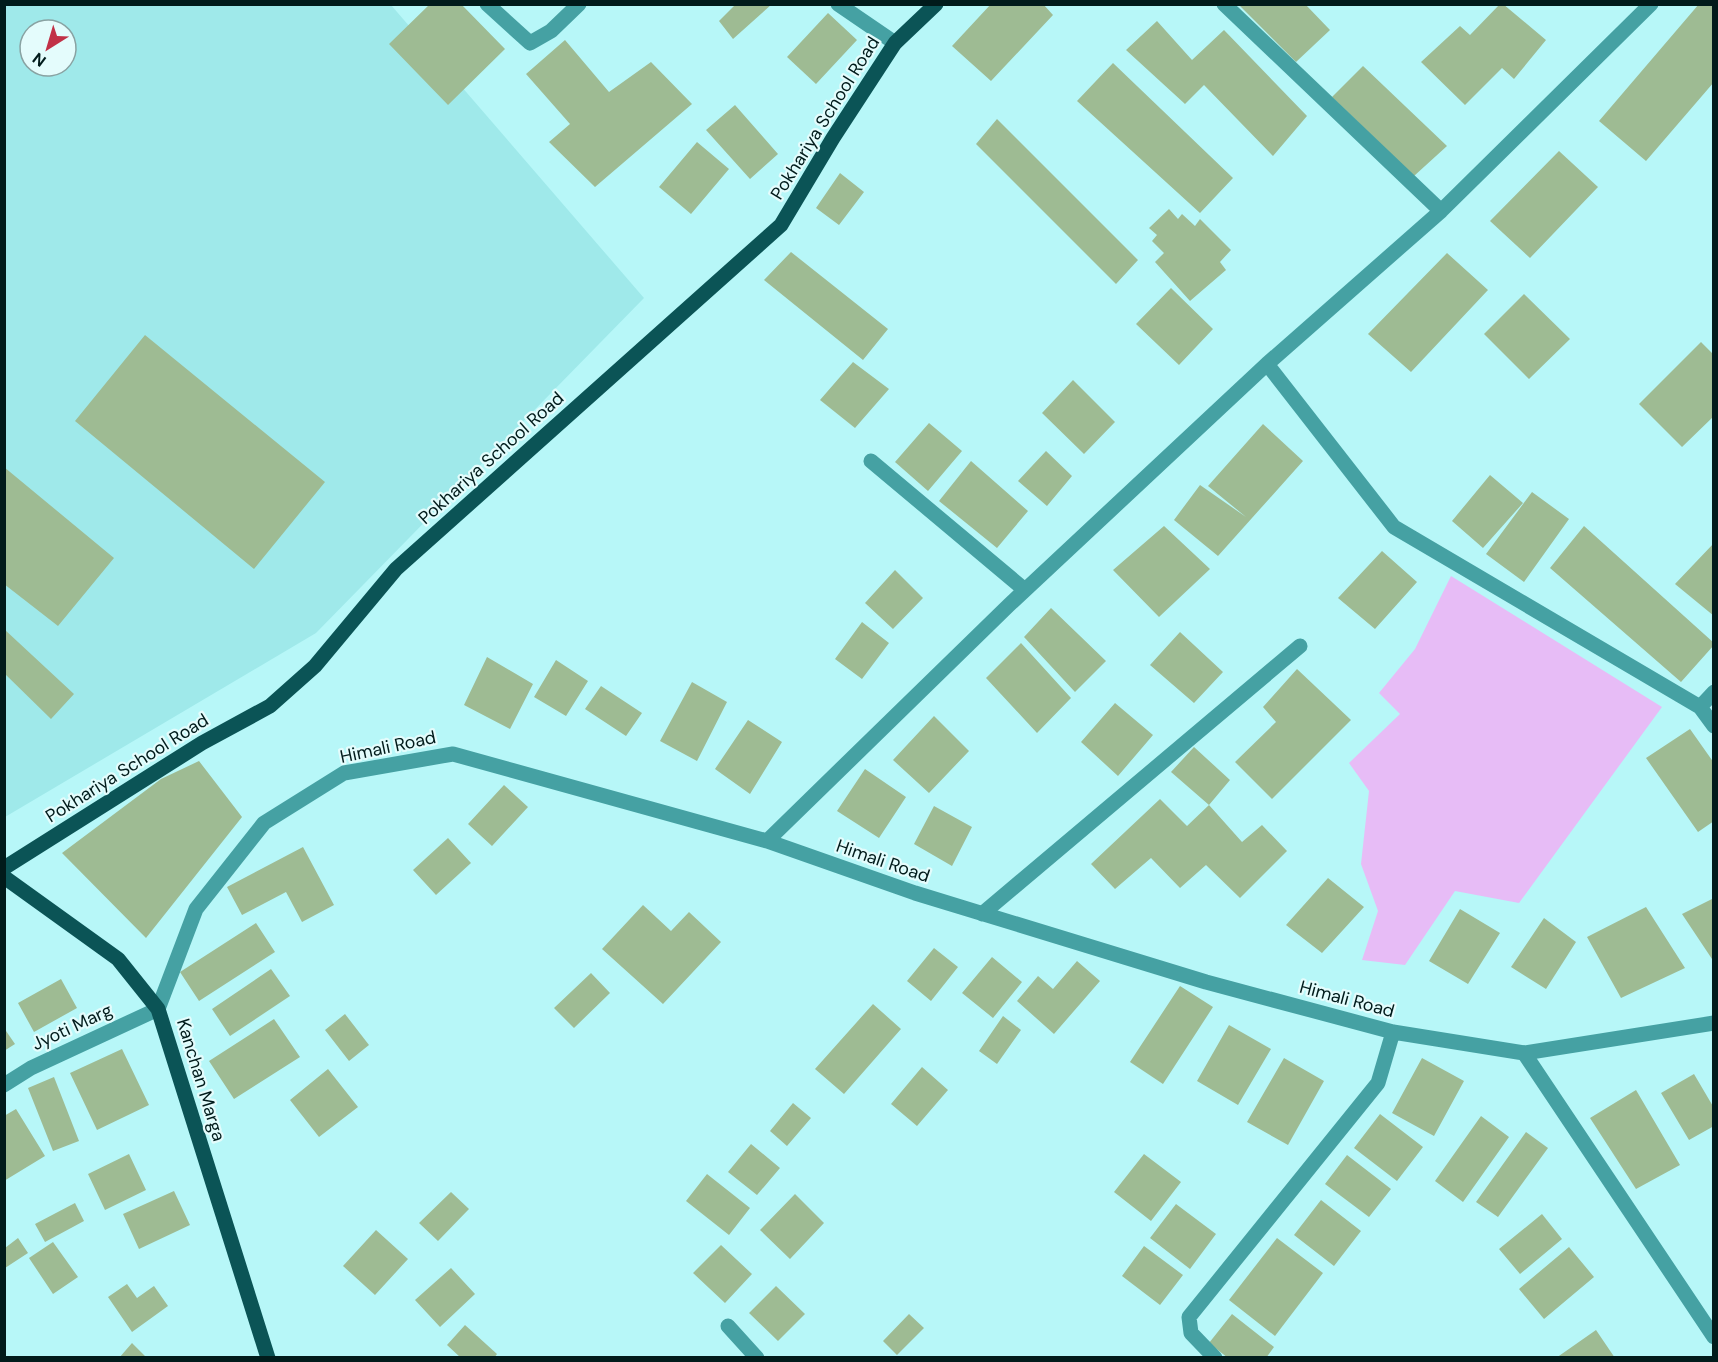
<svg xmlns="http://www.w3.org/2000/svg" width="1718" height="1362" viewBox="0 0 1718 1362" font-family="'DM Sans',sans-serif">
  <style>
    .built { fill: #9fe9ea; fill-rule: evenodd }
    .green { fill: #e7bcf6 }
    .building { fill: #9ebb93 }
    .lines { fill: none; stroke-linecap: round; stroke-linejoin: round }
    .minor { stroke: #45a1a3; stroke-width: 15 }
    .major { stroke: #0b5456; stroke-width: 15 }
    .labels { text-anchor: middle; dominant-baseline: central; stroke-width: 4.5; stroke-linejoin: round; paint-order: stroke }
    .street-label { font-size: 18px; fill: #011b1b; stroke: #e4fcfc }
  </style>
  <rect width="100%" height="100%" fill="#b7f7f8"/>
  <!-- built -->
  <path class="built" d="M4,5H391L644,298L316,633L5,817ZM30,30H66V66H30Z"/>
  <!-- green -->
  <path class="green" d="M1451,576L1662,707L1519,903L1455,891L1405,965L1362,960L1378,911L1361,864L1369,791L1349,763L1400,714L1379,693L1415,649Z"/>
  <!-- building -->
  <path class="building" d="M430,4H461L505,49L448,105L389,44Z
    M736,4H772L733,39L719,21Z
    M991,4H1043L1053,15L991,81L952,46Z
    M1238,4H1305L1330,30L1296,62Z
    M1500,4H1503L1546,40L1514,79L1502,68L1465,105L1421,62L1460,26L1470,35Z
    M1699,4H1714V82L1646,161L1599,121Z
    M828,13L857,40L816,84L787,57Z
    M1157,21L1192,60L1224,30L1307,116L1273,156L1204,85L1185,104L1126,50Z
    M565,40L609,92L651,62L692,104L595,187L549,142L570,124L526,74Z
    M1113,63L1233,178L1200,213L1077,101Z
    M1363,66L1447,146L1414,176L1332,97Z
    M735,105L778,154L750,179L706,130Z
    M997,119L1138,260L1116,284L976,144Z
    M697,142L729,169L691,214L659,187Z
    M1559,151L1598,187L1530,258L1490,221Z
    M840,173L864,192L839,225L816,208Z
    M1169,209L1178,219L1182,214L1195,226L1200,219L1231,250L1220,262L1226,270L1190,301L1155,262L1164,253L1152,241L1157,235L1149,228Z
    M791,252L888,329L863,360L764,280Z
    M1447,253L1488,290L1411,372L1368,334Z
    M1171,288L1213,329L1179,365L1136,324Z
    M1524,294L1570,339L1529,379L1484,334Z
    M145,335L325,482L254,569L75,421Z
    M1701,342L1714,355V416L1682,447L1639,404Z
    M853,362L889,389L855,428L820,400Z
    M1073,380L1115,422L1084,454L1042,413Z
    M929,423L962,451L928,491L895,462Z
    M1263,424L1303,461L1218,556L1174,520L1200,485L1246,517L1208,486Z
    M1046,451L1072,476L1047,506L1018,481Z
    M971,461L1028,511L997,548L939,501Z
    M4,467L114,558L58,626L4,584Z
    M1490,475L1523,503L1483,548L1452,521Z
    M1532,492L1569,519L1524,582L1486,554Z
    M1164,526L1210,569L1159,617L1113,570Z
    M1584,526L1714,643V645L1681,682L1550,568Z
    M1714,543V616L1675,584Z
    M1382,551L1417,582L1375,629L1338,598Z
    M895,570L923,598L893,629L865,603Z
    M1051,608L1106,661L1075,692L1024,637Z
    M862,622L889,643L862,679L835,659Z
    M4,629L74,694L51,719L4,673Z
    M1180,632L1223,672L1194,703L1150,665Z
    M1021,643L1071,698L1037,733L986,678Z
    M487,657L533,684L510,729L464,705Z
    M556,660L588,681L566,716L534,697Z
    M1297,669L1351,720L1272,799L1235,762L1276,722L1263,707Z
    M692,682L727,702L697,761L660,741Z
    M601,686L642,713L626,736L585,709Z
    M1115,703L1153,735L1118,776L1081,742Z
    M934,716L969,751L929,793L893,760Z
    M748,720L782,742L750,794L715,769Z
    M1690,729L1714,763V821L1698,832L1646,758Z
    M1194,747L1230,780L1209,805L1171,772Z
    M199,761L242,817L146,938L62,853L161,779Z
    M865,769L906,797L879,838L837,811Z
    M504,785L528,807L492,846L468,824Z
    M1160,799L1187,826L1209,805L1242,842L1262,825L1287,851L1240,898L1206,865L1180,888L1151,858L1115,889L1091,864Z
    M934,806L972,827L952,866L914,844Z
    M448,838L471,863L436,895L413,870Z
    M303,847L334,905L302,922L286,892L242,915L227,887Z
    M1328,878L1364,907L1322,953L1286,925Z
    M1714,898V962L1682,914Z
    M643,905L671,931L689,912L721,942L663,1004L602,949Z
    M1646,907L1685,968L1621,998L1587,937Z
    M1460,909L1500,933L1468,984L1429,961Z
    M1544,918L1576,942L1546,989L1511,967Z
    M256,923L275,952L199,1001L180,972Z
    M934,948L958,967L931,1001L907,981Z
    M992,957L1022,982L993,1018L962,993Z
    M1077,961L1100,981L1054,1034L1017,1001L1038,976L1053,989Z
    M271,969L290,996L230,1036L212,1009Z
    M591,973L610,993L574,1028L554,1008Z
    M61,979L77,1008L34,1032L18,1003Z
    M1180,986L1213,1007L1163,1084L1130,1062Z
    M873,1004L901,1029L844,1094L815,1069Z
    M345,1014L369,1045L349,1061L325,1030Z
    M1003,1016L1021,1030L997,1064L979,1051Z
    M274,1019L300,1057L234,1099L209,1061Z
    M1229,1025L1271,1049L1238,1105L1197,1081Z
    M4,1028L15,1044L4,1051Z
    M122,1049L149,1105L97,1130L70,1073Z
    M1284,1058L1324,1081L1288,1145L1247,1122Z
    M1422,1058L1464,1081L1434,1136L1392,1113Z
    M922,1067L948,1090L917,1126L891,1104Z
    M328,1069L358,1107L319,1137L290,1100Z
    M1694,1074L1714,1108V1126L1689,1140L1661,1093Z
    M54,1077L79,1141L53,1151L28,1088Z
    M1636,1090L1680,1165L1636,1189L1590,1118Z
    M793,1103L811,1118L787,1146L770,1131Z
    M16,1109L45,1156L4,1181V1116Z
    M1380,1114L1423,1147L1397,1181L1354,1148Z
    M1481,1116L1509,1137L1463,1202L1435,1181Z
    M1526,1132L1548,1148L1498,1217L1476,1202Z
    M751,1144L780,1168L757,1195L728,1172Z
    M129,1154L146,1190L105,1210L88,1174Z
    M1144,1154L1181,1182L1151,1221L1114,1192Z
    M1347,1155L1391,1189L1369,1217L1325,1184Z
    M707,1174L750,1208L729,1235L686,1201Z
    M174,1191L190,1225L139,1249L123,1214Z
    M451,1192L469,1209L438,1241L419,1223Z
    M795,1194L824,1223L790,1259L760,1230Z
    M1321,1200L1361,1231L1334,1266L1294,1235Z
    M75,1203L84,1221L45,1242L35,1224Z
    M1176,1204L1216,1234L1190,1269L1150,1238Z
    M1542,1214L1562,1239L1520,1274L1499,1249Z
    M376,1230L408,1259L375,1295L343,1266Z
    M18,1238L28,1253L5,1268V1248Z
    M1277,1238L1323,1273L1275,1336L1229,1300Z
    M53,1242L78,1277L53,1294L29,1258Z
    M721,1245L752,1274L725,1303L693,1273Z
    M1144,1246L1183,1275L1160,1305L1122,1276Z
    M1569,1247L1594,1277L1544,1319L1519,1289Z
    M451,1268L475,1294L440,1327L415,1300Z
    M127,1284L137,1298L154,1286L168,1306L132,1332L108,1297Z
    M776,1286L805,1314L778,1341L749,1313Z
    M909,1314L924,1328L897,1355L883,1341Z
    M1232,1314L1274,1347L1266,1358H1228L1209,1343Z
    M465,1325L497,1354L494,1358H461L447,1345Z
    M1596,1330L1615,1358H1556Z
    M132,1343L147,1358H119Z"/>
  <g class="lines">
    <!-- minor -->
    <path class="minor" d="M487,4L530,43L551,31L579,4
      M838,4L895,43
      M1224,4L1441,211
      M1267,364L1394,527L1700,707L1714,726
      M871,461L1025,590
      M1700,707L1714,692
      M767,841L1009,605L1267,364L1441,211L1651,4
      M982,914L1300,646
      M1524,1053L1714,1337
      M4,1085L31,1068L158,1009L196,909L264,823L344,773L453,754L767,841L915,893L1206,982L1393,1032L1524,1053L1714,1023
      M728,1326L757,1358
      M1215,1358L1191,1333L1189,1317L1378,1083L1393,1032"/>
    <!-- major -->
    <path class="major" d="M4,868L202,743L270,706L315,666L396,569L781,225L833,138L895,43L936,4
      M4,877L118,959L158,1009L268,1358"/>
  </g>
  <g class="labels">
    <!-- street labels -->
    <g class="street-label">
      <text transform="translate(825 118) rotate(-58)">Pokhariya School Road</text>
      <text transform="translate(491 458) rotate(-42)">Pokhariya School Road</text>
      <text transform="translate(388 747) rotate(-12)">Himali Road</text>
      <text transform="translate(127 768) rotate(-32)">Pokhariya School Road</text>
      <text transform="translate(883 861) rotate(19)">Himali Road</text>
      <text transform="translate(1347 999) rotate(15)">Himali Road</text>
      <text transform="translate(72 1027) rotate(-25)">Jyoti Marg</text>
      <text transform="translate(201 1080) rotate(73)">Kanchan Marga</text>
    </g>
  </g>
  <!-- border -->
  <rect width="1718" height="1362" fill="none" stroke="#011b1b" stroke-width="12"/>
  <!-- north arrow -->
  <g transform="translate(48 48) rotate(217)"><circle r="28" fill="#e4fcfc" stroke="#89a2a2" stroke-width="1.5"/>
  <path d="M0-4.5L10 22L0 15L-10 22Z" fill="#c13147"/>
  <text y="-9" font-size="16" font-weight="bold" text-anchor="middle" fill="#011b1b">N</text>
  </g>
</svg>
